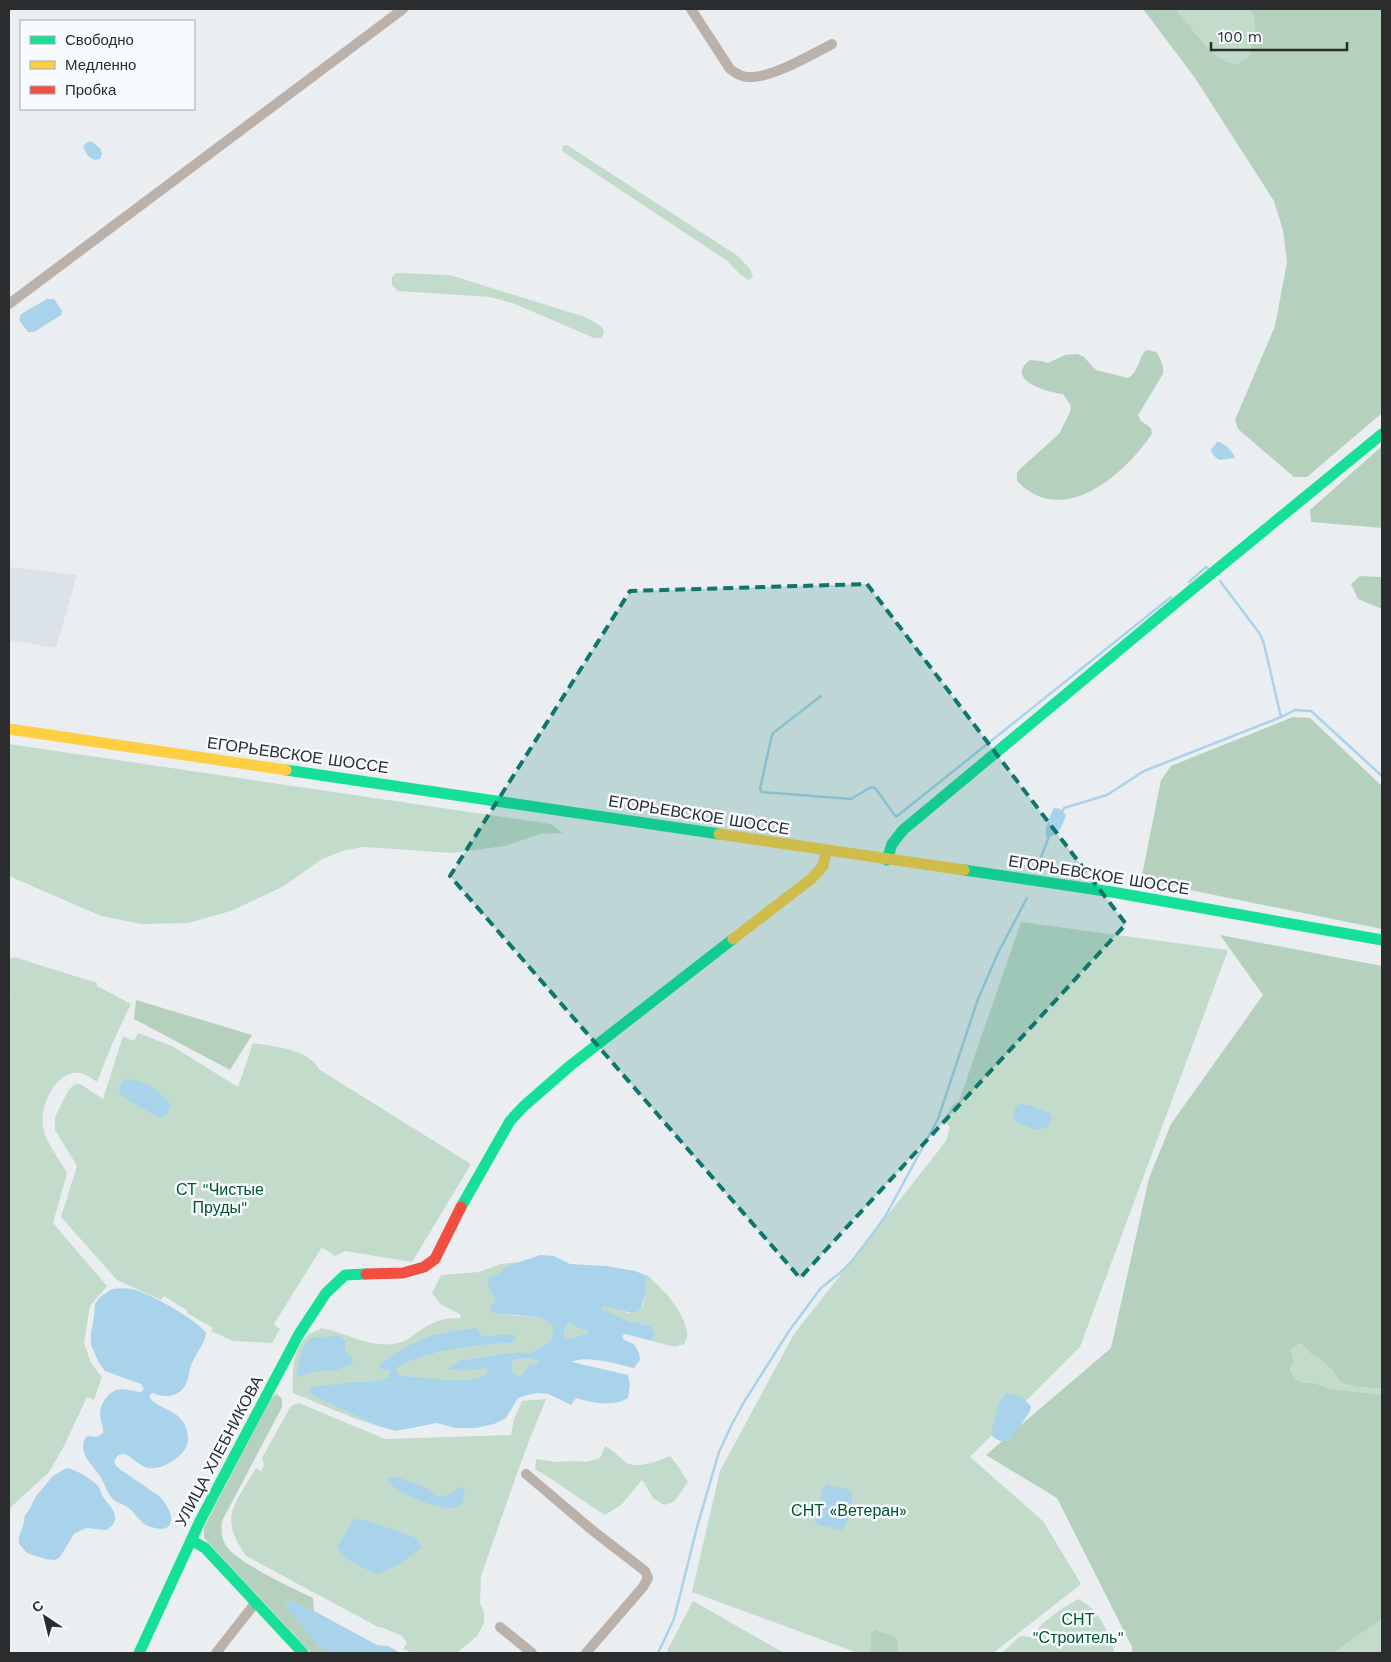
<svg xmlns="http://www.w3.org/2000/svg" width="1391" height="1662" viewBox="0 0 1391 1662" font-family="'Work Sans',sans-serif">
  <style>
    .built { fill: #dbe2e8 }
    .green { fill: #c3dbca }
    .forest { fill: #b5d1bd }
    .water { fill: #a8d3ea; fill-rule: evenodd }
    .lines { fill: none; stroke-linecap: round; stroke-linejoin: round }
    .stream { stroke: #a8d3ea; stroke-width: 2.5 }
    .street { stroke: #bab2aa; stroke-width: 10 }
    .fast { stroke: #16e098; stroke-width: 11 }
    .slow { stroke: #ffcf43; stroke-width: 11 }
    .jam { stroke: #f24e42; stroke-width: 11 }
    .marked { fill: #0f766e; fill-opacity: 0.2; stroke: #0f766e; stroke-width: 4; stroke-dasharray: 10 6; stroke-linejoin: round }
    .labels { text-anchor: middle; dominant-baseline: central; stroke-width: 5; stroke-linejoin: round; paint-order: stroke }
    .street-label { font-size: 16px; fill: #2b2c2e; stroke: #f7fbff }
    .park-label { font-size: 16px; fill: #005526; stroke: #f7fbff }
  </style>
  <rect width="100%" height="100%" fill="#ebeef0"/>
  <!-- built -->
  <path class="built" d="M9,567L77,575L56,648L9,640Z"/>
  <!-- green -->
  <path class="green" d="M1176,9H1250C1259,22 1253,41 1249,56L1237,64L1225,61L1209,50Z
    M567,145L738,256L750,269L753,276L749,280L741,275L726,260L563,152L562,146Z
    M396,273L450,275L585,317L601,326L604,332L602,338H594L515,304L490,297L398,291L392,285V277Z
    M9,744L551,824L563,833L540,834L505,846L452,853L364,847L346,850L322,859L284,886L231,911L188,923L141,924L101,916L9,876Z
    M1021,922L1228,950L1080,1347L970,1457L1043,1521L1081,1584L993,1653H858L692,1592L720,1471L794,1334L946,1141L950,1127L946,1123C947,1114 950,1104 959,1101Z
    M14,957L97,983V986L131,1004L112,1044L97,1082C92,1079 86,1074 80,1073C55,1070 39,1108 43,1128C47,1144 59,1159 67,1173L53,1223L107,1286L90,1306L84,1343L91,1363L102,1377L94,1400L87,1397L64,1446L49,1472L9,1509V998L11,996L9,993V960Z
    M138,1033L172,1046L238,1087L253,1043C276,1047 307,1048 320,1070L471,1164L412,1262L345,1251L335,1256L322,1247L274,1324L280,1329L272,1343L233,1341L211,1331L213,1328L187,1313L188,1311L164,1296L161,1300L117,1280L61,1217L77,1166L55,1130V1117L69,1089L74,1085L78,1084L82,1085L103,1099L123,1036L134,1041Z
    M520,1262C503,1268 498,1274 488,1288L510,1315L542,1318L555,1328L551,1341L530,1353H510L461,1360L487,1366V1373L475,1379L448,1380L399,1375L395,1368C431,1350 472,1345 511,1343L493,1336L396,1354L381,1362L389,1371L390,1378L371,1382H351L346,1410L378,1426L356,1419L293,1393C292,1375 292,1353 305,1338C308,1334 316,1331 322,1328C348,1333 374,1351 401,1342C407,1341 413,1335 418,1332C434,1321 442,1318 461,1318L460,1314L440,1304L432,1293L441,1275L479,1272L501,1264Z
    M648,1276C664,1290 684,1311 687,1332C688,1336 686,1340 684,1344L675,1347L652,1341L655,1334L651,1326L628,1321L600,1310L603,1306L629,1313L643,1305Z
    M569,1322L577,1328L587,1330L588,1333L567,1339L564,1336L566,1325Z
    M1301,1344L1312,1355L1321,1358L1331,1369L1340,1382L1358,1387L1382,1389V1395L1331,1389L1314,1383H1305L1294,1379L1290,1369L1294,1362L1291,1350L1296,1345Z
    M527,1358L537,1360L540,1363L528,1365L522,1375H516L510,1370L511,1363L518,1359Z
    M546,1399L525,1451L481,1576L480,1603L484,1612V1623L478,1635L457,1653H413L403,1649L407,1643L402,1636L381,1627L380,1628L246,1556C218,1516 235,1505 256,1468L261,1471L264,1465L262,1458L291,1406L299,1403L385,1439L511,1435L514,1419L522,1401Z
    M605,1446C613,1450 617,1455 624,1461C636,1471 656,1461 670,1456L680,1469L688,1482L674,1502L664,1505L653,1498L642,1480L621,1505L605,1515C581,1500 559,1483 535,1469L536,1459L556,1462L574,1461L587,1462L600,1458Z
    M1078,1599C1101,1610 1107,1631 1115,1653H1002L1020,1636L1034,1637C1036,1624 1066,1606 1078,1599Z
    M693,1601L784,1653H666Z
    M1382,1619V1653H1333Z"/>
  <!-- forest -->
  <path class="forest" d="M1143,9H1176L1209,50L1225,61L1237,64L1249,56C1253,41 1259,22 1250,9H1382V413L1307,477H1294L1238,429L1235,420L1275,326L1287,262L1283,230L1274,201L1195,78Z
    M1147,350L1156,352C1161,359 1164,366 1163,374L1138,415L1141,421L1151,428L1152,434C1124,475 1063,529 1017,481V473L1021,468L1059,434L1070,412L1071,406L1063,394C1047,392 1004,380 1030,360L1042,361L1048,363L1065,355L1077,354L1083,356L1096,370L1128,378C1141,370 1138,355 1147,350Z
    M1382,446V528L1311,522L1310,510Z
    M1360,576L1382,577V609L1358,599L1351,584Z
    M1293,717L1310,718L1382,786V929L1141,880L1161,780L1171,766Z
    M1220,935L1382,966V1389L1358,1387L1340,1382L1331,1369L1321,1359L1312,1355L1301,1344L1296,1345L1291,1350L1294,1362L1290,1369L1294,1379L1305,1383H1314L1331,1389L1382,1395V1619L1333,1653H1132V1647L1057,1498L986,1455L1111,1348L1149,1178L1171,1124L1263,995Z
    M136,1000L252,1035L230,1070L134,1019Z
    M277,1394L282,1399V1407L222,1521C221,1530 221,1539 227,1547C240,1564 291,1587 313,1598L314,1611L291,1601L284,1604L328,1653H311L204,1538V1527L272,1397Z
    M875,1630L895,1637L898,1642L897,1653H871V1634Z"/>
  <!-- water -->
  <path class="water" d="M91,141L100,148L102,154L100,159L94,160L88,156L83,147L86,143Z
    M47,299H54L62,311L61,315L34,332H28L19,320L21,314Z
    M1217,442H1220C1226,446 1233,451 1235,458L1219,460L1213,455L1211,450Z
    M1055,808L1060,809L1066,815C1062,826 1059,837 1046,837V828L1053,809Z
    M125,1079C144,1079 160,1091 171,1105L169,1110L163,1118H159L122,1096L119,1091L121,1084Z
    M1020,1104L1029,1105L1050,1113L1052,1118C1047,1136 1030,1128 1017,1123C1012,1117 1013,1107 1020,1104Z
    M540,1255L554,1256L570,1264L606,1266L635,1271L648,1276C641,1315 644,1318 604,1306L601,1309L628,1321L651,1326L655,1334L652,1341L625,1334L622,1336L624,1340L634,1344L639,1353L640,1360L634,1368C622,1365 582,1354 572,1362L628,1375L630,1385L628,1398C613,1407 592,1403 576,1398L571,1405C546,1393 545,1389 518,1398L506,1418L494,1424L476,1428H455L437,1423L396,1431L378,1426L312,1395L308,1388L351,1382H371L389,1378V1371L379,1368L381,1362C394,1355 406,1346 419,1341C437,1332 457,1331 477,1328L482,1337L512,1334L517,1338L511,1343C474,1345 429,1350 396,1368L399,1375L448,1380L475,1379L487,1373V1367C473,1371 462,1371 447,1369L461,1360L510,1353H530L551,1341L554,1328L542,1318L491,1312V1306L496,1299L488,1288L489,1278L497,1275L505,1267ZM569,1322L577,1328L587,1330L588,1333L567,1339L564,1336L566,1325ZM527,1358L537,1360L539,1363L528,1365L522,1375H516L511,1370L512,1362L518,1359Z
    M112,1289C118,1288 126,1288 132,1289C149,1293 196,1319 206,1333C205,1344 197,1351 193,1361C189,1368 189,1379 186,1384C179,1398 164,1398 152,1393L149,1396C157,1412 187,1407 188,1439C189,1454 163,1471 148,1468C140,1466 133,1458 125,1454L118,1455L114,1461L116,1466L121,1470L159,1496C173,1509 180,1536 151,1527C142,1525 137,1516 131,1510C126,1504 117,1504 112,1498C107,1493 105,1484 101,1478C93,1464 78,1456 85,1438L88,1436L97,1437L103,1433C104,1426 100,1421 100,1414C100,1403 110,1389 122,1389C128,1389 135,1392 141,1392L144,1389L141,1384L105,1371L99,1363L91,1345V1332L94,1317L95,1304L100,1297Z
    M341,1336L346,1342L345,1352L352,1357L353,1364L336,1370L308,1373L301,1377L297,1375C299,1364 300,1345 312,1338C317,1336 334,1337 341,1336Z
    M1007,1393L1021,1397L1031,1406L1030,1411L1010,1441C1003,1442 995,1441 991,1434C994,1424 998,1397 1007,1393Z
    M67,1468C75,1469 93,1480 98,1486C101,1490 101,1494 103,1497C112,1509 124,1519 106,1530L87,1528L79,1531L74,1534L60,1557L55,1560L45,1559L27,1553L19,1544V1536L23,1526L25,1515L29,1510L36,1496L53,1476L63,1470Z
    M397,1477L429,1489L439,1497L451,1494L462,1486L465,1491L462,1504C458,1506 454,1508 450,1508C435,1508 392,1492 386,1478Z
    M827,1484L850,1490L852,1492C854,1502 848,1523 842,1530L819,1525L814,1521L823,1489Z
    M354,1519L365,1520L416,1538L422,1547L400,1564L378,1574C361,1567 348,1563 337,1547Z
    M291,1601L314,1611L377,1645L388,1646L397,1651V1653H328L319,1646L284,1604Z"/>
  <g class="lines">
    <!-- stream -->
    <path class="stream" d="M1220,581L1260,634L1264,644L1281,717
      M1189,582L1206,567L1208,569
      M821,696L773,733L771,739L760,789L762,792L851,799L871,787L875,788L896,817L1171,597
      M1061,814L1064,808L1107,795L1144,771L1281,717L1295,710L1311,711L1382,776
      M1037,867L1050,834
      M658,1653L674,1619L697,1527L719,1452L732,1424L744,1402L789,1331L821,1288L841,1272L852,1261L885,1217L938,1119L978,999L998,953L1027,898"/>
    <!-- street -->
    <path class="street" d="M691,9L730,69C737,74 743,78 752,77C775,76 811,55 832,44
      M9,304L403,9
      M526,1474L592,1530L645,1571L648,1578L643,1587L586,1653
      M500,1627L532,1653
      M216,1653L256,1602"/>
    <!-- fast -->
    <path class="fast" d="M286,770L719,834
      M887,860L892,844L903,830L1178,601L1382,434
      M964,870L1112,892L1382,940
      M461,1207L510,1121L524,1106L571,1065L733,939
      M191,1540L205,1548L303,1653
      M139,1653L200,1521L299,1334L326,1293L345,1275L366,1274"/>
    <!-- slow -->
    <path class="slow" d="M9,729L286,770
      M719,834L964,870
      M733,939L811,879L823,866L826,851"/>
    <!-- jam -->
    <path class="jam" d="M366,1274L403,1273L424,1267L435,1259L461,1207"/>
  </g>
  <!-- marked area -->
  <path class="marked" d="M867,584L1126,924L800,1278L450,876L630,591Z"/>
  <g class="labels">
    <!-- street labels -->
    <g class="street-label">
      <text transform="translate(298 755) rotate(8)">ЕГОРЬЕВСКОЕ ШОССЕ</text>
      <text transform="translate(699 815) rotate(9)">ЕГОРЬЕВСКОЕ ШОССЕ</text>
      <text transform="translate(1099 875) rotate(9)">ЕГОРЬЕВСКОЕ ШОССЕ</text>
      <text transform="translate(219 1451) rotate(-62)">УЛИЦА ХЛЕБНИКОВА</text>
    </g>
    <!-- park labels -->
    <g class="park-label">
      <text x="220" y="1189">СТ "Чистые<tspan x="220" dy="18">Пруды"</tspan></text>
      <text x="849" y="1510">СНТ «Ветеран»</text>
      <text x="1078" y="1619">СНТ<tspan x="1078" dy="18">"Строитель"</tspan></text>
    </g>
  </g>
  <!-- border -->
  <rect width="1391" height="1662" fill="none" stroke="#2b2c2e" stroke-width="20"/>
  <!-- legend -->
  <rect x="20" y="20" width="175" height="90" fill="#f7fbff" stroke="#a5a8ab"/>
  <rect x="30" y="36" width="25" height="8" fill="#16e098" stroke="#a5a8ab"/>
  <text x="65" y="45" font-size="15" fill="#2b2c2e">Свободно</text>
  <rect x="30" y="61" width="25" height="8" fill="#ffcf43" stroke="#a5a8ab"/>
  <text x="65" y="70" font-size="15" fill="#2b2c2e">Медленно</text>
  <rect x="30" y="86" width="25" height="8" fill="#f24e42" stroke="#a5a8ab"/>
  <text x="65" y="95" font-size="15" fill="#2b2c2e">Пробка</text>
  <!-- north arrow -->
  <g transform="translate(45 1617) rotate(325)" stroke="#f7fbff" stroke-width="4" paint-order="stroke">
  <path d="M0-4L9 19L0 12L-9 19Z" fill="#2b2c2e"/>
  <text y="-8" font-size="14" font-weight="bold" text-anchor="middle" fill="#2b2c2e">С</text>
  </g>
  <!-- scale -->
  <path d="M1211 42v8h136v-8" fill="none" stroke="#2b2c2e" stroke-width="2.5"/>
  <text x="1218" y="42" font-size="15" fill="#2b2c2e" stroke="#f7fbff" stroke-width="4" paint-order="stroke">100 m</text>
</svg>
